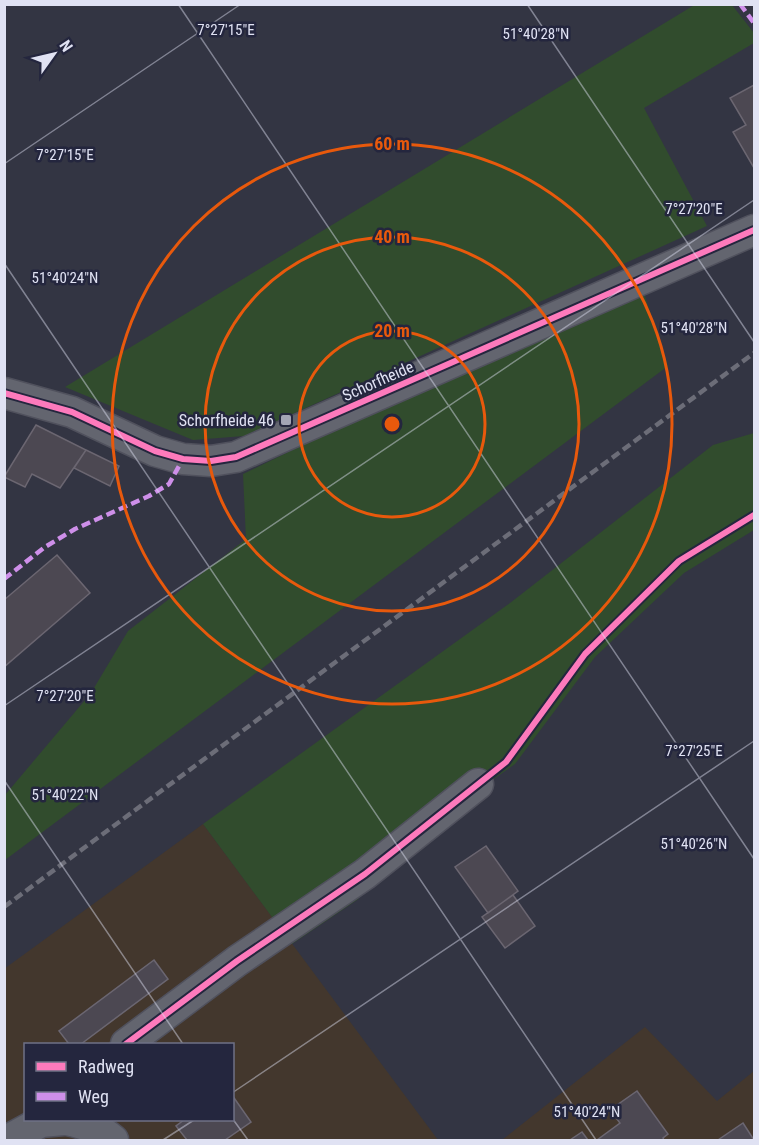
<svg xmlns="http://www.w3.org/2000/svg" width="759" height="1145" viewBox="0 0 759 1145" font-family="'Roboto Condensed',sans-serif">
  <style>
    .industrial { fill: #43372d; fill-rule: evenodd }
    .green { fill: #314c2d }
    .building { fill: #4c4852; stroke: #6b6671; stroke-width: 1.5 }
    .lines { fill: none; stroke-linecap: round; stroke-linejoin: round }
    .minor-casing { stroke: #50515d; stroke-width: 33 }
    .minor { stroke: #63656f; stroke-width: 30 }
    .rail { stroke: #6c6d78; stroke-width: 4.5; stroke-dasharray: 9 4.5; stroke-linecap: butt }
    .quiet { stroke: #ce8fe9; stroke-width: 4.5; stroke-dasharray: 9 4.5; stroke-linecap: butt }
    .cycleway-casing { stroke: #24263e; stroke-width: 10 }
    .cycleway { stroke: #fd7abc; stroke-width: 6 }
    .ticks { fill: none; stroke: #e0e2f3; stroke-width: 1.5; stroke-opacity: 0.45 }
    .ring { fill: none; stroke: #e8590c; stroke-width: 3 }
    .poi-dot { fill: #a3a5b5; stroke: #24263e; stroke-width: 2 }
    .labels { text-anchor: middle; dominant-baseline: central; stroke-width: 5; stroke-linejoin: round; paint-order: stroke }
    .street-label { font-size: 16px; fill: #e0e2f3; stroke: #24263e }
    .poi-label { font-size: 16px; fill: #e0e2f3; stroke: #24263e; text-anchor: end }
    .ticks-label { font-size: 15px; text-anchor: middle; fill: #e0e2f3; stroke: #24263e; stroke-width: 5; stroke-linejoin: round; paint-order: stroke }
    .centre { fill: #e8590c; stroke: #24263e; stroke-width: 3 }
    .ring-label { font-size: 18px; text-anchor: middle; font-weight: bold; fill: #e8590c; stroke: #24263e; stroke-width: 5; stroke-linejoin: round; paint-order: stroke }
  </style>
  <rect width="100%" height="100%" fill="#333543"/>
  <!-- industrial -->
  <path class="industrial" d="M203,824L438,1140H5L4,969ZM26,1044H232V1120H26Z
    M645,1027L717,1101L754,1071V1140H502Z"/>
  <!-- green -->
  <path class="green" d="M696,4L732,5L754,33V43L644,108L707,226L244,436L193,440L65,387Z
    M640,281L668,366L5,860V795L91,693L128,631L246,539L243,474Z
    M754,433V530L684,573L595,657L515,764L484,786L404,853L357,900L292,944L203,824L510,603L713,445Z"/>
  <!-- building -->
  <path class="building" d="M754,85V168L733,132L746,125L730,98Z
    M36,425L86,450L60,488L32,474L25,487L4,477Z
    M86,450L119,466L110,486L74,468Z
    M57,555L90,593L4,667V600Z
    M486,846L518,891L488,913L455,867Z
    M513,895L535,926L505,948L482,917Z
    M154,960L168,979L81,1044H69L59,1031Z
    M637,1091L668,1134L663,1138L664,1140H597L620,1123L610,1110Z
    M232,1095L251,1122L225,1140H187L176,1126L184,1120H232Z
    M743,1123L754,1140H718Z
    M582,1132L588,1140H570Z"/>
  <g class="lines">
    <defs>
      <path id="minor" d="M4,393L72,412L155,451L183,459L211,461L236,457L754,230
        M126,1044L237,961L365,874L478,784
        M67,1120C85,1124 99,1128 113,1140
        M8,1140L41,1122L63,1120"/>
    </defs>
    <!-- minor casing -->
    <use href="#minor" class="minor-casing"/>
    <!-- minor -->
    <use href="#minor" class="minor"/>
    <!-- rail -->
    <path class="rail" d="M4,907L754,353"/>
    <!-- quiet -->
    <path class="quiet" d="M740,4L754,23
      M4,579L45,547L75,529L149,496L169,484L183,459"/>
    <defs>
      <path id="cycleway" d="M4,393L72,412L155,451L183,459L211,461L236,457L754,230
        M126,1044L237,961L365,874L506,762L585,654L679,561L754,515"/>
    </defs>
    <!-- cycleway casing -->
    <use href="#cycleway" class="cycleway-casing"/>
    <!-- cycleway -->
    <use href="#cycleway" class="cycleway"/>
  </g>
  <!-- ticks -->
  <path class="ticks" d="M178,4L754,859M527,4L754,342M4,164L241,4M4,263L596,1140M4,706L754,200M4,780L183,1044M232,1093L754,741M232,1118L248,1140M163,1140L194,1120"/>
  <!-- distance rings -->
  <g class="ring">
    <circle cx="392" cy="424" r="93"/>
    <circle cx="392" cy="424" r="187"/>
    <circle cx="392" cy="424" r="280"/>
  </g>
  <!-- markers -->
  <rect class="poi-dot" x="280" y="414" width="12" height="12" rx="3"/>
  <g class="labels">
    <!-- street labels -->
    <g class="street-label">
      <text transform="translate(378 381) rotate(-24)">Schorfheide</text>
    </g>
    <!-- poi labels -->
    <g class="poi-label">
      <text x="274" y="420">Schorfheide 46</text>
    </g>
  </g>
  <g class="ticks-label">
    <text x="226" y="35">7°27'15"E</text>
    <text x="536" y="39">51°40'28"N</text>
    <text x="65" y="160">7°27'15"E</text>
    <text x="694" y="214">7°27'20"E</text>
    <text x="65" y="283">51°40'24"N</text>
    <text x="694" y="333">51°40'28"N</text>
    <text x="65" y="701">7°27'20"E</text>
    <text x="694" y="756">7°27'25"E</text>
    <text x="65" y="800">51°40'22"N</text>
    <text x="694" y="849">51°40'26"N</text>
    <text x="587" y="1117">51°40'24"N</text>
  </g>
  <circle cx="392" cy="424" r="9" class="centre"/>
  <g class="ring-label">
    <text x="392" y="150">60 m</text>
    <text x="392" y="243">40 m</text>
    <text x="392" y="337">20 m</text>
  </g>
  <!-- border -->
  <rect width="759" height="1145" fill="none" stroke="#e0e2f3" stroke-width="12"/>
  <!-- legend -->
  <rect x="24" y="1043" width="210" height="78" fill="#24263e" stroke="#6f7186" stroke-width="1.5"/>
  <rect x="36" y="1062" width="30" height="9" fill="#fd7abc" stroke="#6f7186" stroke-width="1.5"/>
  <text x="78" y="1073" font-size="18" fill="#e0e2f3">Radweg</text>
  <rect x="36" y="1092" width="30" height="9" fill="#ce8fe9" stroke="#6f7186" stroke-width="1.5"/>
  <text x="78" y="1103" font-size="18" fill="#e0e2f3">Weg</text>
  <!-- north arrow -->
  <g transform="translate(54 54) rotate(56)" stroke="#24263e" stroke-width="4.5" paint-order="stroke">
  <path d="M0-4.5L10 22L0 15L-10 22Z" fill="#e0e2f3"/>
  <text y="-9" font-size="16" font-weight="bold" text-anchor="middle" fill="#e0e2f3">N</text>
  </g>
</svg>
